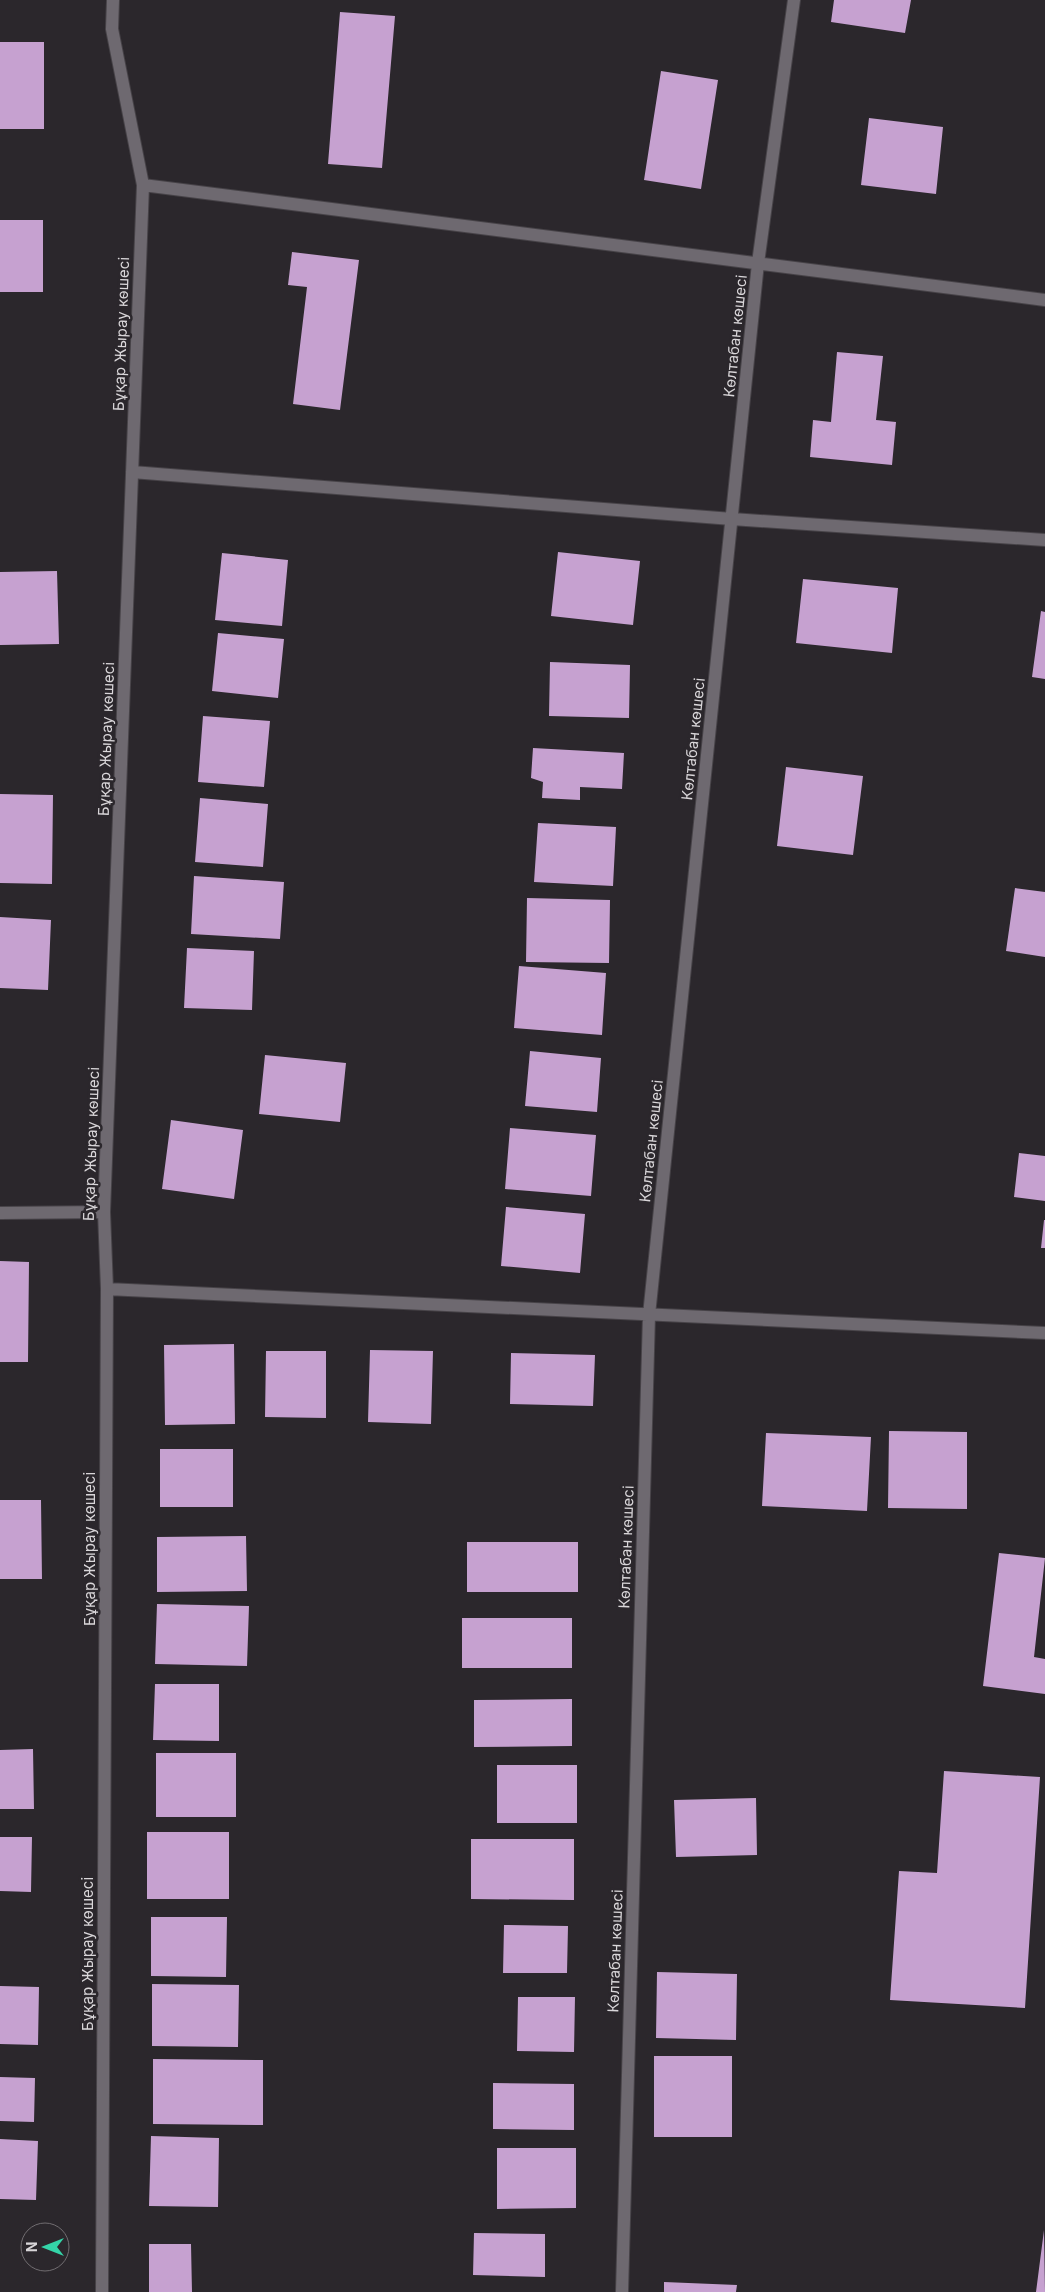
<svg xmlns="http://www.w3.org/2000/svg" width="1045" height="2292" viewBox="0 0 1045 2292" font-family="Inter,sans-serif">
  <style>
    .building { fill: #c6a1d0 }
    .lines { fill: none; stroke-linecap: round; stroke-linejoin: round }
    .minor-casing { stroke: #474348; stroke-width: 14 }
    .minor { stroke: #6e6970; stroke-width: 12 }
    .labels { text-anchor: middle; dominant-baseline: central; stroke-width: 5; stroke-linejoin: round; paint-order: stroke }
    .street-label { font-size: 15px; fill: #d9d6d9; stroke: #2b272c }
  </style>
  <rect width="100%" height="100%" fill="#2b272c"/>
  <!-- building -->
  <path class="building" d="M834,0H911L905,33L831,22Z
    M340,12L395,16L382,168L328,164Z
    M0,42H44V129H0Z
    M661,71L718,80L701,189L644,180Z
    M869,118L943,127L936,194L861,185Z
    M0,220H43V292H0Z
    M292,252L359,260L340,410L293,404L307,287L288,285Z
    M837,352L883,356L876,420L896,422L892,465L810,457L813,420L831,422Z
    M558,552L640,561L633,625L551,616Z
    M222,553L288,560L282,626L215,620Z
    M57,571L59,644L0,645V572Z
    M803,579L898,588L892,653L796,643Z
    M1041,611L1045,612V679L1032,677Z
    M218,633L284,639L278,698L212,691Z
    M550,662L630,665L629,718L549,716Z
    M203,716L270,721L264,787L198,782Z
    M533,748L624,753L622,789L580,787V800L542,798L543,782L531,778Z
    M786,767L863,776L853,855L777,846Z
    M0,794L53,795L52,884L0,883Z
    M200,798L268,804L263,867L195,862Z
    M538,823L616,827L613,886L534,882Z
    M194,876L284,882L280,939L191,934Z
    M1015,888L1045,892V957L1006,951Z
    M527,898L610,900L609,963L526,962Z
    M0,917L51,920L48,990L0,988Z
    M187,948L254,951L252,1010L184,1008Z
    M519,966L606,973L602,1035L514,1028Z
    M530,1051L601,1058L597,1112L525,1106Z
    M265,1055L346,1063L340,1122L259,1114Z
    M171,1120L243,1130L234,1199L162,1189Z
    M510,1128L596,1135L591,1196L505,1189Z
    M1019,1153L1045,1156V1201L1014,1197Z
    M506,1207L585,1214L580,1273L501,1266Z
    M1044,1220H1045V1248H1041Z
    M0,1261L29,1262L28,1362H0Z
    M234,1344L235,1424L165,1425L164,1345Z
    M370,1350L433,1351L431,1424L368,1422Z
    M266,1351H326V1418L265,1417Z
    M511,1353L595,1355L593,1406L510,1404Z
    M889,1431L967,1432V1509L888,1508Z
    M766,1433L871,1437L867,1511L762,1506Z
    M160,1449H233V1507H160Z
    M0,1500H41L42,1579H0Z
    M246,1536L247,1591L157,1592V1537Z
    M467,1542H578V1592H467Z
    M999,1553L1045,1558L1034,1657L1045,1659V1694L983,1686Z
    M157,1604L249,1606L247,1666L155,1664Z
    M462,1618H572V1668H462Z
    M155,1684H219V1741L153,1740Z
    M572,1699V1746L474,1747V1700Z
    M33,1749L34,1809H0V1750Z
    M156,1753H236V1817H156Z
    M497,1765H577V1823H497Z
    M944,1771L1040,1777L1025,2008L890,2000L899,1871L937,1873Z
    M756,1798L757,1855L676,1857L674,1800Z
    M147,1832H229V1899H147Z
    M0,1837H32L31,1892L0,1891Z
    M471,1839H574V1900L471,1899Z
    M151,1917H227L226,1977L151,1976Z
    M504,1925L568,1926L567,1973H503Z
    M657,1972L737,1974L736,2040L656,2038Z
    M152,1984L239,1985L238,2047L152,2046Z
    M0,1986L39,1987L38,2045L0,2044Z
    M518,1997H575L574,2052L517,2051Z
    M654,2056H732V2137H654Z
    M153,2059L263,2060V2125L153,2124Z
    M0,2077L35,2078L34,2122L0,2121Z
    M493,2083L574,2084V2130L493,2129Z
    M151,2136L219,2138L218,2207L149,2206Z
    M0,2139L38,2141L36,2200L0,2199Z
    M497,2148H576V2208L497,2209Z
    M1044,2230L1045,2292H1036Z
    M474,2233L545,2234V2277L473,2275Z
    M149,2244H191L192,2292H149Z
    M664,2282L737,2285L736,2292H664Z"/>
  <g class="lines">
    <defs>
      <path id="minor" d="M143,185L1045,300
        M132,472L732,519L1045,540
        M0,1213L104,1212
        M107,1289L1045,1333
        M102,2292L107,1289L104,1212L143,185L112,29L113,0
        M622,2292L649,1315L758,263L794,0"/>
    </defs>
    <!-- minor casing -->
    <use href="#minor" class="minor-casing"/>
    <!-- minor -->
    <use href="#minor" class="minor"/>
  </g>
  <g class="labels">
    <!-- street labels -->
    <g class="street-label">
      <text transform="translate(121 334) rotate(-88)">Бұқар Жырау көшесі</text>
      <text transform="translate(735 336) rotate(-84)">Көлтабан көшесі</text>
      <text transform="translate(106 739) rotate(-88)">Бұқар Жырау көшесі</text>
      <text transform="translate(693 739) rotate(-84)">Көлтабан көшесі</text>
      <text transform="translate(651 1141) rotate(-84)">Көлтабан көшесі</text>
      <text transform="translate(91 1144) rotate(-88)">Бұқар Жырау көшесі</text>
      <text transform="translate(626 1547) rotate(-88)">Көлтабан көшесі</text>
      <text transform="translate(89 1549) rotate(-90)">Бұқар Жырау көшесі</text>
      <text transform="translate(615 1951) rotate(-88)">Көлтабан көшесі</text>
      <text transform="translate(87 1954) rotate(-90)">Бұқар Жырау көшесі</text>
    </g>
  </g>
  <!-- north arrow -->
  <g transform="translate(45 2247) rotate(270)"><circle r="24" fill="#2b272c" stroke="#716d71"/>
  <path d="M0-4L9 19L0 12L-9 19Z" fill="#34d4a8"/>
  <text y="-8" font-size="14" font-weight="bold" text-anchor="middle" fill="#d9d6d9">N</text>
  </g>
</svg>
